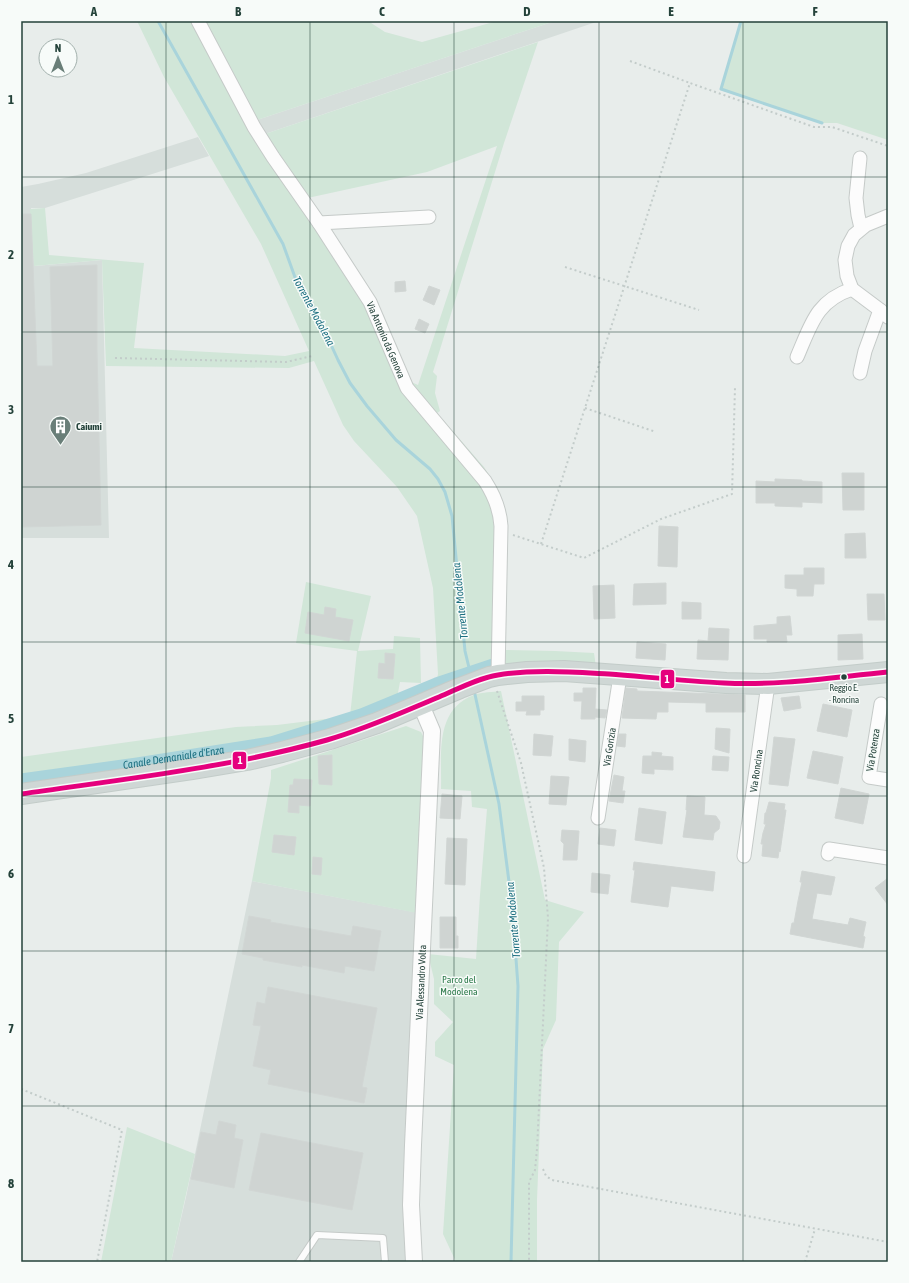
<svg xmlns="http://www.w3.org/2000/svg" width="909" height="1283" viewBox="0 0 909 1283" font-family="'Asap Condensed',sans-serif">
  <style>
    .built { fill: #d6dedb }
    .green { fill: #d1e6d8; fill-rule: evenodd }
    .lines { fill: none; stroke-linecap: round; stroke-linejoin: round }
    .stream { stroke: #a9d4db; stroke-width: 3 }
    .canal { stroke: #a9d4db; stroke-width: 11 }
    .building { fill: #cfd4d2; stroke: #d1d6d4 }
    .service-casing { stroke: #c5cac8; stroke-width: 8 }
    .minor-casing { stroke: #c5cac8; stroke-width: 15 }
    .tertiary-casing { stroke: #c5cac8; stroke-width: 18 }
    .primary-casing { stroke: #c3ccc9; stroke-width: 22 }
    .path { stroke: #c3ccca; stroke-width: 2; stroke-dasharray: 2 3; stroke-linecap: butt }
    .service { stroke: #fcfcfc; stroke-width: 6 }
    .minor { stroke: #fcfcfc; stroke-width: 13 }
    .tertiary { stroke: #fcfcfc; stroke-width: 16 }
    .primary { stroke: #cfd7d5; stroke-width: 20 }
    .bus-1-casing { stroke: #f7fbf9; stroke-width: 8 }
    .bus-1 { stroke: #e5007d; stroke-width: 5 }
    .grid { fill: none; stroke: #24423a; stroke-width: 1; stroke-opacity: 0.55 }
    .bus-dot { fill: #24423a; stroke: #f7fbf9; stroke-width: 1.5 }
    .labels { text-anchor: middle; dominant-baseline: central; stroke-width: 3; stroke-linejoin: round; paint-order: stroke }
    .bus-label { font-size: 9px; fill: #24423a; stroke: #f7fbf9 }
    .street-label { font-size: 10px; fill: #24423a; stroke: #f7fbf9 }
    .poi-label { font-size: 10px; font-weight: bold; fill: #24423a; stroke: #f7fbf9; text-anchor: start }
    .park-label { font-size: 10px; fill: #2d7a4b; stroke: #f7fbf9 }
    .water-label { font-size: 11px; font-style: italic; fill: #1c6f80; stroke: #f7fbf9 }
    .line-badge { stroke: #f7fbf9; stroke-width: 1.5 }
    .badge-label { font-size: 11px; text-anchor: middle; font-weight: bold; fill: #fff }
    .neatline { fill: none; stroke: #24423a; stroke-width: 1.5 }
    .grid-label { font-size: 13px; text-anchor: middle; font-weight: bold; fill: #24423a }
  </style>
  <rect width="100%" height="100%" fill="#e8edeb"/>
  <!-- built -->
  <path class="built" d="M555,21H599L259,136L251,122Z
    M198,137L209,156L45,208H31L35,266L102,260L109,538H21V187L38,184L86,173Z
    M252,881L424,914L414,1262H171L186,1197Z"/>
  <!-- green -->
  <path class="green" d="M137,21H368L385,32L422,42L497,21H555L251,122L259,136L538,42L504,143L433,372L437,376L435,393L440,411L437,413L484,467L499,491L502,501L506,535V650L555,651L594,653L596,667L439,689L240,753L21,784V757L236,727L277,725L350,716L357,651L296,643L306,582L371,596L358,651L393,649L394,636L420,638L421,683L400,682L397,698L436,684L438,674L433,588L417,516L397,487L354,441L343,425L314,361L289,368L106,366L102,260L34,266L30,209L45,208L49,255L144,263L134,348L285,356L309,351L261,244L164,77ZM497,146L418,385L402,378L370,302L303,199L427,172Z
    M741,21H888V140L837,123H822L721,89Z
    M501,691L545,900L584,912L559,942L556,1020L543,1049L537,1200V1262H456L443,1234L454,1065L435,1056V1042L453,1022L434,1004V979L428,954L476,959L480,895L487,809L472,807L471,791L441,789C442,755 434,710 474,695C482,692 493,692 501,691Z
    M406,726L421,732L424,738L417,913L252,881L271,778V770Z
    M127,1127L195,1154L171,1262H101Z"/>
  <g class="lines">
    <!-- stream -->
    <path class="stream" d="M158,21L283,244L296,280L316,312L338,360L350,383L367,406L396,440L430,469L438,479L445,492L452,516L465,651L471,676
      M741,21L721,89L822,123
      M474,690L499,804L512,905L518,986L511,1262"/>
    <!-- canal -->
    <path class="canal" id="s1" d="M21,779L137,763L271,742L361,714L436,683L493,664"/>
  </g>
  <!-- building -->
  <path class="building" d="M21,214H31L37,366H53L50,267L97,265V350L101,525L21,527Z
    M405,281L406,291L395,292V282Z
    M429,286L440,290L434,305L423,300Z
    M419,319L429,324L425,333L415,329Z
    M842,473H864V510H843Z
    M775,479L802,480V481L822,482V503L802,502V507L775,506V503H756V481L775,482Z
    M659,526L678,527L677,567L658,566Z
    M865,533L866,558H845V534Z
    M804,568H824V584H814L813,596H797V589L785,588V575H804Z
    M666,583V604L633,605L634,584Z
    M614,585L615,618L594,619L593,586Z
    M867,594H884L885,620H868Z
    M682,602L701,603V619H682Z
    M325,607L336,609L335,617L353,620L349,641L305,633L308,612L324,615Z
    M790,616L792,635H786L787,642H767V639H754V626L777,624V617Z
    M709,628L729,629L728,660L697,659L698,640L708,641Z
    M862,634L863,659L838,660V635Z
    M637,642L666,644L665,660L636,658Z
    M385,653L395,654L393,679L378,678L379,663L385,664Z
    M583,688H596L595,709L607,710L605,718L595,717V719H581L582,701H574V693H583Z
    M626,688L637,689V691L745,695V712H706V703L668,702V712H657L656,719L622,718Z
    M522,696H544V710H540V715H526L527,711H516V702H522Z
    M799,696L801,708L784,711L781,698Z
    M823,704L852,710L847,737L817,731Z
    M716,728L730,729L729,753L715,749Z
    M534,734L553,736L551,756L533,755Z
    M619,734H626L625,747L617,746Z
    M774,737L795,739L788,786L769,784Z
    M569,739L586,741L585,762L569,760Z
    M813,751L843,757L838,784L807,778Z
    M652,752L662,753L661,756L673,757V770L654,769V774L642,773L643,756H652Z
    M332,755V785L319,784L318,756Z
    M713,756L729,757L728,771L712,770Z
    M614,775L624,777L622,791H625L623,803L609,801Z
    M551,776L569,777L566,805L549,804Z
    M294,779L312,780L310,806L299,805V813L288,812L290,785H293Z
    M841,788L869,794L863,824L835,818Z
    M442,794L462,796L460,819L440,818Z
    M687,796L705,797L704,815L716,816L720,822L719,829L714,833L713,840L683,837L687,810H686Z
    M769,802L785,804L784,810H786L780,852L779,851L778,858L762,856L763,844H761L763,833L766,824H764L765,813H766Z
    M639,808L666,812L662,844L635,840Z
    M600,828L616,830L614,846L598,844Z
    M562,830L579,831L577,860H563L564,844L561,841Z
    M274,835L296,837L294,855L272,852Z
    M447,838L467,839L465,885L445,884Z
    M313,857L322,858L321,875L312,874Z
    M634,862L715,872L713,891L671,886L668,907L631,902L635,870H633Z
    M802,871L835,877L831,895L817,893L812,919L848,925L850,918L866,922L863,936L865,937L863,948L790,934L792,923H794L798,901L802,882H800Z
    M592,873L610,875L608,894L591,892Z
    M888,878V905L875,888Z
    M249,916L271,920L270,922L351,936L353,926L381,931L374,971L345,966L344,973L302,965V967L263,960V958L242,954Z
    M440,917H456V936H458V948H440Z
    M268,987L377,1008L362,1087L367,1088L364,1103L268,1084L271,1070L253,1066L261,1026L253,1025L257,1002L265,1004Z
    M219,1121L236,1125L234,1138L243,1140L234,1188L191,1179L201,1132L216,1135Z
    M261,1133L363,1153L352,1210L249,1190Z"/>
  <g class="lines">
    <defs>
      <path id="service" d="M299,1262L317,1235L383,1238L385,1262"/>
      <g id="minor">
        <path id="s2" d="M198,21L254,127L273,157L319,223L370,302L407,388L485,481C494,495 500,509 501,526L498,675"/>
        <path d="M860,158L856,198L858,215L861,228"/>
        <path d="M888,216L866,225L854,235L848,246L845,260L847,276L852,289L880,310L888,317"/>
        <path d="M319,223L429,217"/>
        <path d="M797,357C811,325 816,301 852,289"/>
        <path d="M860,373L865,351L880,310"/>
        <path d="M881,704L869,777L888,780"/>
        <path id="s3" d="M598,818L620,676"/>
        <path d="M828,854L829,849L888,858"/>
        <path id="s4" d="M744,856L768,684"/>
      </g>
      <g id="tertiary">
        <path id="s5" d="M414,1262L411,1205L413,1145L432,731L421,705"/>
      </g>
      <path id="primary" d="M21,794L192,769L247,760L282,752L330,739L377,723L460,688L489,677L498,675L527,672L564,671L726,683L768,684L888,672"/>
    </defs>
    <!-- service casing -->
    <use href="#service" class="service-casing"/>
    <!-- minor casing -->
    <use href="#minor" class="minor-casing"/>
    <!-- tertiary casing -->
    <use href="#tertiary" class="tertiary-casing"/>
    <!-- primary casing -->
    <use href="#primary" class="primary-casing"/>
    <!-- path -->
    <path class="path" d="M630,61L690,83
      M565,267L699,310
      M115,358L286,362L312,356
      M585,408L656,432
      M513,535L584,558L661,519L732,494L735,387
      M541,544L690,83L814,127H832L888,146
      M497,691L521,763L544,868L548,918L537,1149L535,1170L529,1182V1262
      M21,1089L122,1130L97,1262
      M543,1169L546,1176L552,1180L888,1242
      M805,1262L815,1229"/>
    <!-- service -->
    <use href="#service" class="service"/>
    <!-- minor -->
    <use href="#minor" class="minor"/>
    <!-- tertiary -->
    <use href="#tertiary" class="tertiary"/>
    <!-- primary -->
    <use href="#primary" class="primary"/>
    <defs>
      <path id="bus-1" d="M21,794C124,779 227,768 327,740C366,729 403,712 439,697C458,689 478,678 498,675C534,669 572,672 609,674C647,677 686,681 724,683C779,686 834,677 888,672"/>
    </defs>
    <!-- bus-1 casing -->
    <use href="#bus-1" class="bus-1-casing"/>
    <!-- bus-1 -->
    <use href="#bus-1" class="bus-1"/>
  </g>
  <!-- grid -->
  <path class="grid" d="M166,21V1262M310,21V1262M454,21V1262M599,21V1262M743,21V1262M21,177H888M21,332H888M21,487H888M21,642H888M21,796H888M21,951H888M21,1106H888"/>
  <!-- icons -->
  <defs>
    <symbol id="building-pin" viewBox="-11 -11 22 30"><path d="M0 17L-7.5 6A9.5 9.5 0 1 1 7.5 6Z" fill="#697e78" stroke="#f7fbf9"/><path d="M-4-6H4V6H1V3H-1V6H-4ZM-2.5-4.3h1.7v1.8h-1.7ZM.8-4.3h1.7v1.8H.8ZM-2.5-1h1.7V.8h-1.7ZM.8-1h1.7V.8H.8Z" fill="#fff"/></symbol>
  </defs>
  <g fill-rule="evenodd">
    <use href="#building-pin" x="48" y="414" width="25" height="34"/>
  </g>
  <!-- markers -->
  <circle class="bus-dot" cx="844" cy="677" r="3.5"/>
  <g class="labels">
    <!-- bus labels -->
    <g class="bus-label">
      <text x="844" y="688">Reggio E.<tspan x="844" dy="12">- Roncina</tspan></text>
    </g>
    <!-- street labels -->
    <g class="street-label">
      <text stroke="none"><textPath href="#s2" startOffset="371">Via Antonio da Genova</textPath></text>
      <text stroke="none"><textPath href="#s3" startOffset="72">Via Gorizia</textPath></text>
      <text transform="translate(873 750) rotate(-81)">Via Potenza</text>
      <text stroke="none"><textPath href="#s4" startOffset="86">Via Roncina</textPath></text>
      <text stroke="none"><textPath href="#s5" startOffset="280">Via Alessandro Volta</textPath></text>
    </g>
    <!-- poi labels -->
    <g class="poi-label">
      <text x="76" y="426">Caiumi</text>
    </g>
    <!-- park labels -->
    <g class="park-label">
      <text x="459" y="979">Parco del<tspan x="459" dy="12">Modolena</tspan></text>
    </g>
    <!-- water labels -->
    <g class="water-label">
      <text transform="translate(314 311) rotate(62)">Torrente Modolena</text>
      <text transform="translate(460 601) rotate(-96)">Torrente Modolena</text>
      <text stroke="none"><textPath href="#s1" startOffset="154">Canale Demaniale d'Enza</textPath></text>
      <text transform="translate(513 920) rotate(-95)">Torrente Modolena</text>
    </g>
  </g>
  <g class="line-badge">
    <rect x="660" y="669" width="15" height="20" rx="4" fill="#e5007d"/>
    <rect x="232" y="751" width="15" height="19" rx="4" fill="#e5007d"/>
  </g>
  <g class="badge-label">
    <text x="667" y="683">1</text>
    <text x="240" y="764">1</text>
  </g>
  <!-- border -->
  <rect width="909" height="1283" fill="none" stroke="#f7fbf9" stroke-width="44"/>
  <!-- north arrow -->
  <g transform="translate(58 58)"><circle r="19" fill="#f7fbf9" stroke="#a3b1ad"/>
  <path d="M0-3L7 15L0 10L-7 15Z" fill="#697e78"/>
  <text y="-6" font-size="11" font-weight="bold" text-anchor="middle" fill="#24423a">N</text>
  </g>
  <rect x="22" y="22" width="865" height="1239" class="neatline"/>
  <g class="grid-label">
    <text x="94" y="16">A</text>
    <text x="238" y="16">B</text>
    <text x="382" y="16">C</text>
    <text x="527" y="16">D</text>
    <text x="671" y="16">E</text>
    <text x="815" y="16">F</text>
    <text x="11" y="104">1</text>
    <text x="11" y="259">2</text>
    <text x="11" y="414">3</text>
    <text x="11" y="569">4</text>
    <text x="11" y="723">5</text>
    <text x="11" y="878">6</text>
    <text x="11" y="1033">7</text>
    <text x="11" y="1188">8</text>
  </g>
</svg>
